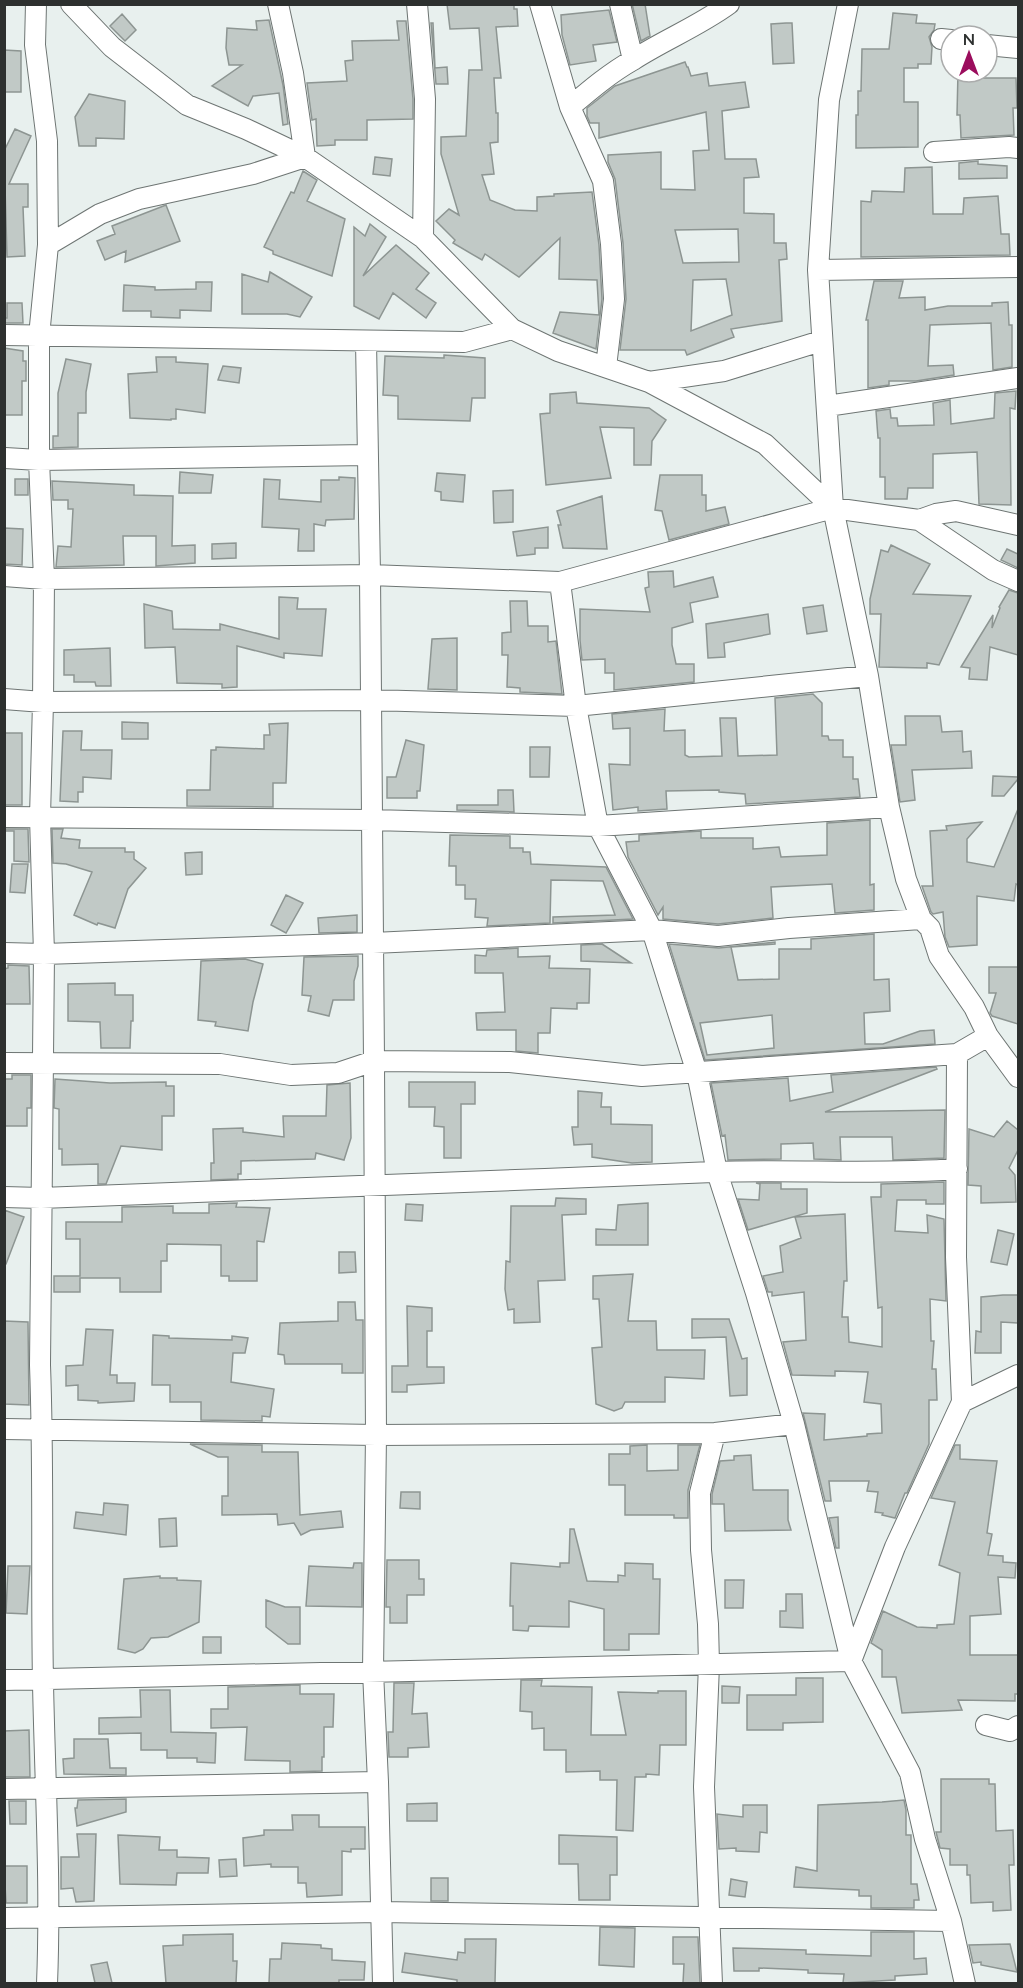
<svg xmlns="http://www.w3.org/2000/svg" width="1023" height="1988" viewBox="0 0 1023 1988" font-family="Lato,sans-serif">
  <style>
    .building { fill: #c1c9c6; stroke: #8d9592; stroke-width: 1.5; fill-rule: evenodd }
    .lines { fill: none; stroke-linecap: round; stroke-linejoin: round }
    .street-casing { stroke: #6e7573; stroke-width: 22 }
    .street { stroke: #fff; stroke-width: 20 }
  </style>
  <rect width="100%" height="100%" fill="#e8f0ee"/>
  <!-- building -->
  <path class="building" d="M447,4H514V9H517L518,26L496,27L501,78H494L496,113H498V142L490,143L494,174L482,175L490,200L515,210L537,211V197L554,196V194L592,192L599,245L602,299L596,349L553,333L560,312L599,315L597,280L559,279L560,238L519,277L485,254L482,260L453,243L455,240L436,221L449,209L459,215L441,154V137L466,136L469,70H482L479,28L450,29Z
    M632,4H645L650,36L641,41Z
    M609,10L617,42L593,45L596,61L570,65L562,35L561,15Z
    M893,13L917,15L916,23L935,24L934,30L929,37L932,47L931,64H918V68H904V102H918V147L856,148V115H858V91H861L862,49H889Z
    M122,14L136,30L125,41L110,26Z
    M269,20L283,85L288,124L283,125L279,93L253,96L248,106L212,86L242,65H229L226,48L227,28L257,30L256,21Z
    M397,21H406L413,99V119L367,120V140H335V145L317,146L316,119L312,120L307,83L347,81L345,61L353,60L352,41L399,40Z
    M431,23H433L435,68L447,67L448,84H436Z
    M786,23H792L794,63L773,64L771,24Z
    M4,50L21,51V92H4Z
    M685,62L687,67H688L691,76L707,73L709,86L745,82L749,107L722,111L725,159H756L759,177L744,178V213L774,214V243H786L787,259L779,260L782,321L731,329L734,337L687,355L685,350H620L626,299L623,243L615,179L608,162V155L661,152V189L695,190L693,151L709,150L706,112L599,138V123H590L587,116V108L615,86ZM738,229L739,262L683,263L675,230ZM726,279L732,315L691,331L693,280Z
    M958,72H974V78H1016L1017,108H1013L1014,135L961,138L960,115H957Z
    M89,94L125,101L124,139L96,138V146H79L75,117Z
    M15,129L31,136L9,184H28V207H23L25,256L7,257L4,151Z
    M375,157L392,159L390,176L373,174Z
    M978,161V164L1007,166V178L959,179V163Z
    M932,167L933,214H963L964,198L998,196L1001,234H1009L1010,255L861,257V201L871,202L872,191L904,192L905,168Z
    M303,171L317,180L307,201L345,219L332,276L273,254V251L264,247L291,192L294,193Z
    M166,205L180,241L125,262L126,251L105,260L97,241L115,234L112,226Z
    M370,224L386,237L363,276L396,245L429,273L416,289L436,303L426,318L393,293L379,319L354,306V227L365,236Z
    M270,272L312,297L300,317L287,314H242V274L268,282Z
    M874,281H903L899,298L925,297V310L948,306H992V303L1008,302L1009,325H1012V367L993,370L991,323L930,325L928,366L953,365L954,375L916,381H889V385L868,388V320H866Z
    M196,282H212L211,311L180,310V318L151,317V311H123L124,285L155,287V290L196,289Z
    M7,303H22L23,323H4V318H7Z
    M4,348L23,351V361H26V381H22V415H4Z
    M444,355L485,358V398H472L470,421L398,419V396L383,395L385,356L444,358Z
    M156,357H176V362L208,364L205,413L176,409V419H171V420L130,418L128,374L157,372Z
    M66,359L91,364L86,392V413H78V447L53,448V436H58V393Z
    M223,366L241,368L239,383L218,380Z
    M1016,391L1015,409L1010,408L1011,505L979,504L977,452L933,454V488H908L907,499H885V477H880V438H878L876,411L890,409L891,418H897L898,426L934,425L933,403L950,400L951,424L994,418L995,393Z
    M576,392L577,403L649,408L666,420L652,441L651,465H634V428L600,427L611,478L546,485L540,414L550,413V394Z
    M180,472L213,475L211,493H179Z
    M437,473L465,475L463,502L441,500V492L435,491Z
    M660,475H702V495H706V511L725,507L729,524L669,540L662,511L655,510Z
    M339,477L355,478L354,519L326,520L325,526L314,524V551H298L299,529L262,527L264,479L280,480L279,499L321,502V480H339Z
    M15,479H28V495H15Z
    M52,481L134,485V495L173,496L172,546L195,545V563L156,566V536H123L124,565L56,567L58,546L71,547L73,509H68V500H53Z
    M513,490V522L494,523L493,491Z
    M602,496L607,549L563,548L558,525H561L557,511Z
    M548,527V548H535V554L517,556L513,532Z
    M4,528L23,529L22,565L4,564Z
    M236,543V558L212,559V544Z
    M891,545L930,564L913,594L971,596L939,665L927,663V668L879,667L881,614H870V599L881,550L888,552Z
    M1007,549L1018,554V568L1001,560Z
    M673,571L674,587L713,577L718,597L690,603L693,622L672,628V645L676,664H694V682L614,690V673H605V659L582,660L580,640V609L650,612L645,588L649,587L648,572Z
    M1009,590L1018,593V655L990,647L987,680L969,679L970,668L961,667L993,615L992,628L1000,608L999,607Z
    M279,597L298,598L297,609H326L322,656L284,653V658L237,646V687L222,688V684L177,683L175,647L145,648L144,604L172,611L173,629L220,630V624L279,639Z
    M510,601H527L528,626H548V642L556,641L562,694L520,692V688L507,687L508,655H502V633L511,632Z
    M823,605L827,631L807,634L803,608Z
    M768,614L770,634L724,643L725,657L708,658L706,624Z
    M457,638V690L428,689L432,639Z
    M110,648L111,686H96L95,682H74V675H64V650Z
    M813,694L822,703V736H828L829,740H843V757H853V779H858L860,797L746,804L745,794L719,792V790L666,791L667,809L638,811V807L613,810L609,764L630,765V728L613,729L612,714L665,709L664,731L685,730V755L689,757L722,756L720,718H736L738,756L777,755L775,698Z
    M905,716H940L942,732L962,731L963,752L971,751L972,768L912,770L915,800L900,802L891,745H906Z
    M122,722L148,723V739H122Z
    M288,723L286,783H273V807L187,806V790H210L211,750H216V747L264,749V735H270L269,724Z
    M63,731H82L81,750H112L111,779L83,777V792H78V802L60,801Z
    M4,733H22V805H4Z
    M406,740L424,745L420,791H417V798H387V777H396Z
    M530,747H550L549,777H530Z
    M993,776L1018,777V779L1004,796H992Z
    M498,790H513L514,812L457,810V805H498Z
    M1018,809V885L1016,884L1014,901L977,896V945L949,947L945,937L943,912L933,914L931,912L922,886H933L930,831L947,830L946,826L982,822L967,839V862L994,867Z
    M870,820V885L874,884V910L835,913L832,884L771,887L773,918L718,924L663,919V907L658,915L628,857L626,842L639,841V835L701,831V838H753V849L779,847L781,857L827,855V823Z
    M4,829H28L29,862L14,861V831H4Z
    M52,829H63L61,838L80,840L79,848H125V852H134V859L146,868L128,889L115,928L98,923L97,925L74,915L92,872L66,864L53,863Z
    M450,835L510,836V848H523V852H530L531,864L606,867L633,919L553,923V917L615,915L603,881L551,880L550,923L487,926L488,918L475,917L476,899H465V885H456V866H449Z
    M202,852V874L186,875L185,853Z
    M12,864H28L25,893L10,892Z
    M286,895L303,903L286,933L271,925Z
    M357,915V932L319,933L318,918Z
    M874,934V980L889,979L890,1011L864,1013L865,1044H883L920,1031L934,1030L935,1044L705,1060L669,944L719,948L775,942V944L731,947L738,980L779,979V949H811V939ZM772,1015L774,1048L707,1055L700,1023Z
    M602,944L631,963L581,961V945Z
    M518,948V957L550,956L549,968L590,969L589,1003H577V1009L551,1008L550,1033H538V1053L516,1051V1030H477L476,1013L505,1012L503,973H475V955L486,956L487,950Z
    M358,956V966L354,981V1000H333L329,1016L308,1011L311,996L302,995L304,957Z
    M245,959L263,964L253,1002L248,1031L215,1026L216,1022L198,1020L201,961Z
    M8,965L29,966L30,1004H4V969L8,968Z
    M989,967H1018V1024L992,1016L990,1013L996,993H989Z
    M115,983V995H133V1021H131L130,1048H101L100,1022L68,1021V984Z
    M936,1067L937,1069L825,1112L945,1110L944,1158L893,1160L892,1137H840L841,1160L814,1159L813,1143L781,1144V1159L728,1160L725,1135L722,1136L711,1083L788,1078L790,1101L833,1092L831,1075Z
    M12,1075H31V1108H27V1126H4V1079H12Z
    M55,1079L110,1083L166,1082V1086H174V1116H162V1150L121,1146L106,1184H98V1164L62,1165V1149H59V1109L54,1108Z
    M409,1082H475V1104H461V1158H444V1127L434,1126L435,1107H409Z
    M350,1083L351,1138L344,1160L316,1153L315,1159L241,1161V1174H238V1179L211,1180V1163H214L213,1129L243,1128V1132L284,1137L283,1116H326L327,1085Z
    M578,1091L602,1093L601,1107H611V1124L652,1125V1162L632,1163L592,1157V1144L574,1145L572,1127H578Z
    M1007,1121L1018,1130V1150L1009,1168L1015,1175L1016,1202L981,1203V1186L968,1185L969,1129L994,1137Z
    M944,1182V1204H926V1200H897L895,1231L928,1233L927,1215L944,1219L946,1301L930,1299L931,1341H934L932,1369H936L937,1400H929V1444L907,1493H905L895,1518L882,1515L883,1513L875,1512L878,1492L867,1491L869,1481H829L831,1501H825L803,1413L825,1414L824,1440L867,1436V1434L882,1433L881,1404L864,1402L868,1372L835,1371V1376L792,1375L783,1342L806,1340L804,1292L772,1296V1292H768L763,1276L783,1272L780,1246L801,1238L795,1217L845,1214L847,1281H844L842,1317H848L849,1342L882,1347V1307L878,1308L871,1197H881V1184Z
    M756,1183H781V1189H807V1213L748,1230L738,1199L759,1200L760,1184Z
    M556,1198L586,1199V1214L562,1215L565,1280L538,1281L540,1322L514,1323V1309L508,1310L505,1289L506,1261L510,1262L511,1206H555Z
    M237,1203L236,1207L270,1208L264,1242L257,1241V1281H229V1276H221V1245L167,1244V1261H161V1292H120V1278H80V1292H54V1276H80V1239H66V1222H122V1207L173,1206V1213H209V1204Z
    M648,1203V1245H596V1229L616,1230L618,1205Z
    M406,1204L423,1205L422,1221L405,1220Z
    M4,1210L24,1217L6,1264H4Z
    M998,1230L1014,1234L1007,1265L991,1262Z
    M339,1252H355L356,1272L339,1273Z
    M633,1274L628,1321H656L657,1350H705L704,1379L665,1377V1402H625L622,1408L614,1411L596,1404L592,1348L602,1347L599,1299H593V1276Z
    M1003,1295H1018V1323L1001,1322V1353H975L976,1331L981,1332V1297Z
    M338,1302H355L356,1320H363V1373H342V1364H285L284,1355L278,1354L280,1323L338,1321Z
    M407,1306L432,1308V1331H427V1367H444V1383L407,1385V1392H392V1366H408Z
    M692,1319H729L742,1359L747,1358V1395L730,1396L726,1337L692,1338Z
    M4,1321L28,1322L29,1405L4,1404Z
    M86,1329L113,1330L110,1375H117V1383H135L134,1401L98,1403V1401L78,1400V1385L66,1386V1366L83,1365Z
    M153,1335L169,1336V1338L232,1340V1336L248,1338L245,1353H233L231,1382L274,1389L270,1417L262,1416V1421L201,1420V1402H170V1385H152Z
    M190,1444L262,1445V1452H298L300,1515L341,1511L343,1527L311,1530L301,1535L294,1523L278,1525L277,1514L222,1515V1496H228V1457H218Z
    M647,1445V1471L678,1470V1445H700L688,1490V1518H674V1515H625V1485H609V1454H630V1446Z
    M955,1445H960V1459L997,1461L987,1533L992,1534L988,1555L1003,1556V1562L1016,1563L1015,1578L998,1577L1001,1614L970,1616V1655H1018V1694H1015V1701L958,1700L962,1710L902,1713L896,1677H882V1650L871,1643L883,1611L917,1627L937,1628V1625L954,1624L960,1573L939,1565L955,1502L931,1498Z
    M751,1455L753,1490H788V1520L791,1530L725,1531L724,1504H712V1494L720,1461L734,1460V1456Z
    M401,1492H420V1509L400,1508Z
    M104,1503L128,1505L126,1535L74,1528L76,1512L103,1515Z
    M838,1517L839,1548H836L829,1518Z
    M176,1518L177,1546L160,1547L159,1519Z
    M570,1529H574L587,1581L618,1582V1575L625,1576V1563L653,1564V1579H660L659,1634H629V1650H604V1609L569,1601V1627L529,1626L528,1631L513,1630V1606H510L511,1563L560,1567V1563H569Z
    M387,1560H419V1579H424V1595H407V1623H390V1607H386Z
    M354,1563H362V1607L306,1606L309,1566L353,1568Z
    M8,1566H30L27,1614L6,1613Z
    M160,1576V1578H177V1580L201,1581L199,1622L168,1637L151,1638L143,1649L135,1653L118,1649L124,1579Z
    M725,1580H744L743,1608H725Z
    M786,1594H802L803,1628L780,1627V1611H786Z
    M266,1600L285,1607H300V1644H288L266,1627Z
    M203,1637H221V1653H203Z
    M796,1678H823V1722L783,1723V1730H747V1695H796Z
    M521,1680H542L541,1686L592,1687L591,1735H626L618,1692L658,1693V1691H686V1745H660L659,1775L646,1774V1777H635L633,1831L616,1830L617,1780H600V1771L566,1772V1750H544V1728L532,1729V1712L520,1711Z
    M394,1683H414L412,1714L427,1713L429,1747L408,1748V1757H389L388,1732H393Z
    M300,1685V1694H334L333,1727H324V1757H322V1771L290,1772V1761L245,1760L247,1727L211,1728V1709H228V1687Z
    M722,1686L740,1687L739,1703H722Z
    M140,1690H170L171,1732L216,1733L215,1763L197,1762V1758H167V1750H141V1733L99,1734V1718L141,1717Z
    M29,1730L30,1777H4V1731Z
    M74,1739H108L110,1768H126V1775L64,1774L63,1759L74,1758Z
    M941,1779H989V1784H995L996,1831L1013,1830L1014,1865H1009L1011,1910L993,1911V1902L971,1903L970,1875H967V1865H950V1849L940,1848L936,1832H941Z
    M126,1799V1812L77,1826L75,1808H77L78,1800Z
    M904,1800L906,1810V1835H911V1884H917L919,1900H914V1908H871V1896H859V1890L794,1887L796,1867L817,1871L818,1805L882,1802Z
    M9,1801H26V1824H10Z
    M437,1803V1821H407V1804Z
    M743,1805H767V1833L760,1832L759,1852L736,1851V1848L719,1849L717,1814L743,1817Z
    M292,1815H319V1827H365V1849H351V1852L342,1851V1895L307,1897L306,1883H298V1867H271V1864L244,1866L243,1838L264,1835V1830H293Z
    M77,1834H96L94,1901L76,1902L73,1888L61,1889V1857H79Z
    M118,1835L160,1837L159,1850H177V1857L209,1858L208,1873H177L176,1885L120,1884Z
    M559,1835L617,1837V1875H610V1900H579L578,1864H559Z
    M236,1859L237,1876L220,1877L219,1860Z
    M4,1866H27V1903H6Z
    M431,1878H448V1901H431Z
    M731,1879L747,1882L745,1897L729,1895Z
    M600,1927L635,1928L634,1967L599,1965Z
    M871,1932H914V1959L926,1958L927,1974L895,1976V1980L843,1983L844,1974L808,1973V1970L759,1968V1971H734L733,1948L806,1950V1954L871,1956Z
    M233,1934V1961H237L236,1983H166L163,1946L183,1945V1935Z
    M673,1937H698L700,1983H683L684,1964H673Z
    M465,1939H496L495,1983H457V1980L402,1972L405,1953L457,1960L458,1952L465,1953Z
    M282,1943L321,1945V1948L332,1949V1960L365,1962L364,1980H339V1983H269L270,1959H281Z
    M1010,1944L1017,1972L981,1965V1962L973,1963L969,1945Z
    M107,1962L112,1983H95L91,1965Z"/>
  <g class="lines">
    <defs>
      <path id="street" d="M36,4L35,45L47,141L48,245L39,336V460L44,579L43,702L40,817L44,954L40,1365C44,1471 41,1577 43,1683C45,1783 51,1884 47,1984
        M71,4L112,47L187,105L246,129L305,157L423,238L512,329L558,351L649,382L724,371L821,341
        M417,4L425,99L423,238
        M540,4L570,107C590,90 610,73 633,60C664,40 699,26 729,4
        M620,4L633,60
        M848,4L829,100L818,270L833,508L868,676L889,807L906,879L921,919L930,928L939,956L974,1007L988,1036L1018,1077
        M941,39L951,40
        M987,45L1018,48
        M570,107L603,181L611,244L614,299L606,367
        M934,152L1009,147L1018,148
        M48,245L100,214L139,199L253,174L305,157L293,73L278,4
        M818,270L1018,267
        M4,335L464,342L512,329
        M366,341L370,575L374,1061L376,1435L373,1671L378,1782L383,1984
        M649,382L765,444L833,508
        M827,406L1018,378
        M5,458L39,460L367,455
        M919,520L936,514L956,511L1018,525
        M4,576L44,579L370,575L560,582
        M4,699L43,702L371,700L576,706L868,676
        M4,817L372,820L598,826L889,807
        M4,953L44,954L373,943L652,930L718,936L789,928L921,919
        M957,1054L956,1257L962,1402L1018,1375
        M4,1063L220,1064L291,1075L338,1073L374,1061L510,1062L642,1076L957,1054L988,1036
        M4,1197L41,1198C265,1191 489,1181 713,1172C794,1169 876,1175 957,1169
        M4,1429L376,1435L715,1433L794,1424
        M4,1680L851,1661L895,1547L962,1402
        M986,1725L1010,1731L1018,1726
        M4,1789L378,1782
        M4,1918L380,1912L951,1921
        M712,1984L704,1787L709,1665L708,1624L701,1550L700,1493L715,1433
        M965,1984L951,1921L925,1839L910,1773L851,1661L794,1424L756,1293L717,1172L697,1073L652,930L598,826L576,706L560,582L833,508L919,520L993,570L1018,581"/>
    </defs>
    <!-- street casing -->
    <use href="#street" class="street-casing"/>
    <!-- street -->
    <use href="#street" class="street"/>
  </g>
  <!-- border -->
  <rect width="1023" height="1988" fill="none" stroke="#2d302f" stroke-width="12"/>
  <!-- north arrow -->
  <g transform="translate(969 54)"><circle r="28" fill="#ffffff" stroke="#abacac" stroke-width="1.5"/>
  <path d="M0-4.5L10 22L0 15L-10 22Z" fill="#9b0d5d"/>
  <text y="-9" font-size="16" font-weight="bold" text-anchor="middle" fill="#2d302f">N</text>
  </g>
</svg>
